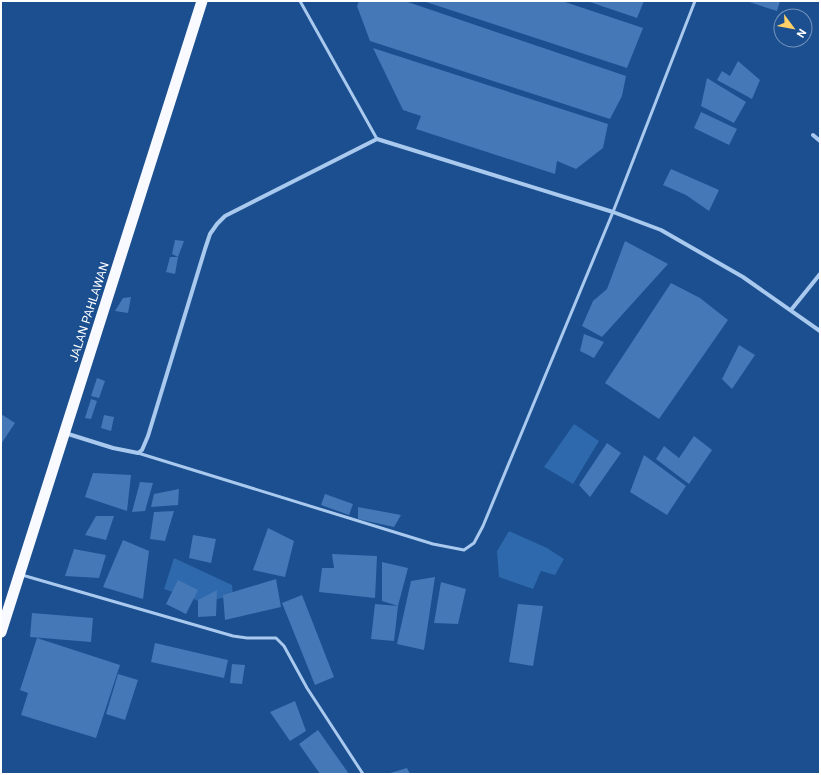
<svg xmlns="http://www.w3.org/2000/svg" width="821" height="775" viewBox="0 0 821 775" font-family="Roboto,sans-serif">
  <style>
    .green { fill: #2e69ad }
    .building { fill: #4478b7 }
    .lines { fill: none; stroke-linecap: round; stroke-linejoin: round }
    .service { stroke: #a9c9ee; stroke-width: 3 }
    .minor { stroke: #a9c9ee; stroke-width: 4 }
    .trunk { stroke: #f8faff; stroke-width: 11 }
    .labels { text-anchor: middle; dominant-baseline: central; stroke-width: 3; stroke-linejoin: round; paint-order: stroke }
    .street-label { font-size: 12px; fill: #fff; stroke: #1b4f8f }
  </style>
  <rect width="100%" height="100%" fill="#1b4f8f"/>
  <!-- green -->
  <path class="green" d="M574,424L599,441L573,484L544,467Z
    M509,531L547,548L564,559L555,575L541,571L533,589L499,577L497,551Z
    M174,558L232,585L233,596L202,602L164,589Z"/>
  <!-- building -->
  <path class="building" d="M359,1H405L626,76L622,96L610,119L370,41L357,6Z
    M423,1H562L643,28L627,68Z
    M587,1H644L637,18Z
    M746,1H780L777,11Z
    M373,48L608,124L603,148L576,169L557,161L555,174L416,129L421,116L403,110Z
    M738,61L760,80L752,99L717,80L722,71L730,76Z
    M707,78L746,102L734,123L701,106Z
    M701,112L737,129L729,145L694,128Z
    M671,169L719,190L709,211L686,195L663,185Z
    M175,240L184,241L178,257L175,274L166,272L170,257H178L172,254Z
    M625,241L668,264L602,337L582,326L593,301L607,289Z
    M671,283L700,298L728,320L659,419L605,383Z
    M131,297L128,313L115,311L123,298Z
    M584,334L604,342L594,358L580,351Z
    M739,345L755,355L732,389L722,379Z
    M97,378L105,381L99,398L91,396Z
    M91,399L97,401L91,419L85,418Z
    M1,414L15,423L1,444Z
    M104,415L114,417L111,431L101,428Z
    M694,436L712,450L689,484L656,459L664,446L679,458Z
    M607,443L621,453L590,497L579,485Z
    M644,455L686,486L667,515L630,492Z
    M93,473L131,475L127,511L85,497Z
    M140,482L153,483L145,511L132,512Z
    M179,489L178,505L151,507L154,494Z
    M325,494L353,504L349,515L321,505Z
    M358,507L401,515L394,527L358,519Z
    M174,511L165,541L150,539L154,512Z
    M96,516H114L106,540L85,535Z
    M268,528L294,541L285,577L253,570Z
    M193,535L216,539L211,563L189,558Z
    M123,540L149,551L143,599L103,587Z
    M74,549L106,555L99,578L65,576Z
    M332,554L377,556L375,598L319,592L322,568H334Z
    M382,562L408,568L398,606L382,601Z
    M435,577L424,650L397,644L411,581Z
    M276,579L281,607L225,620L223,595Z
    M178,580L198,590L186,614L166,604Z
    M441,582L466,589L458,624L434,623Z
    M217,590L216,616L198,617V600Z
    M302,595L334,677L315,685L282,603Z
    M375,604L398,606L394,641L371,639Z
    M518,604L543,606L533,666L509,662Z
    M32,613L93,618L91,642L30,637Z
    M37,638L120,665L96,738L21,715L28,693L20,690Z
    M155,643L228,660L224,678L151,662Z
    M232,664L245,665L242,684L230,683Z
    M118,674L138,680L125,720L106,714Z
    M295,701L306,731L290,741L270,712Z
    M318,730L349,774H320L299,744Z
    M407,768L410,774H387Z"/>
  <g class="lines">
    <!-- service -->
    <path class="service" d="M300,1L377,139
      M138,453L433,544L464,550L474,543L483,526L613,212L695,1
      M22,575L233,636L247,638H276L284,646L307,688L363,774"/>
    <!-- minor -->
    <path class="minor" d="M813,135L820,141
      M791,310L820,274
      M65,433L113,448L138,453L142,450L148,436L205,249L210,234L217,224L225,216L377,139L613,212L661,230L743,277L820,331"/>
    <!-- trunk -->
    <path class="trunk" d="M1,632L202,1"/>
  </g>
  <g class="labels">
    <!-- street labels -->
    <g class="street-label">
      <text transform="translate(89 312) rotate(-72)">JALAN PAHLAWAN</text>
    </g>
  </g>
  <!-- border -->
  <rect width="821" height="775" fill="none" stroke="#ffffff" stroke-width="4"/>
  <!-- north arrow -->
  <g transform="translate(793 28) rotate(122)"><circle r="19" fill="#1b4f8f" stroke="#7695bc"/>
  <path d="M0-3L7 15L0 10L-7 15Z" fill="#ffd166"/>
  <text y="-6" font-size="11" font-weight="bold" text-anchor="middle" fill="#ffffff">N</text>
  </g>
</svg>
